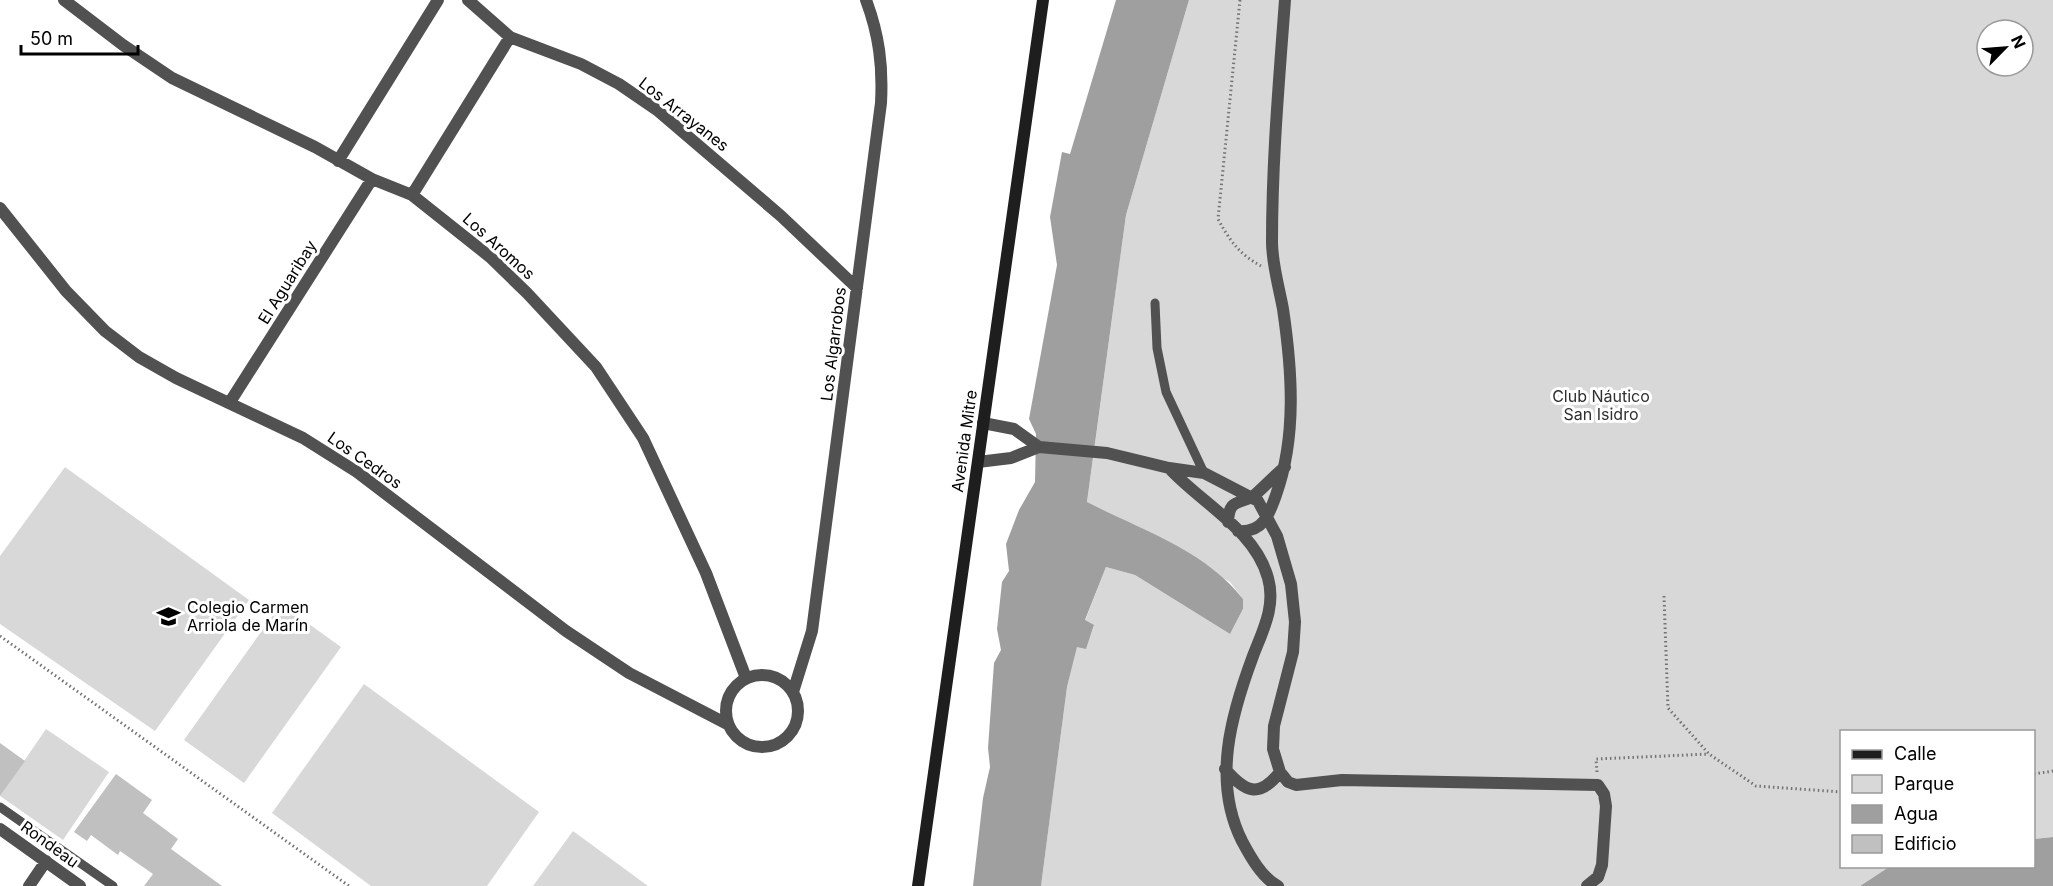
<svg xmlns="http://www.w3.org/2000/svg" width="2053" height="886" viewBox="0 0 2053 886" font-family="Inter,sans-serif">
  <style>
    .green { fill: #d8d8d8; fill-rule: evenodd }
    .water { fill: #9f9f9f }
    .building { fill: #c0c0c0 }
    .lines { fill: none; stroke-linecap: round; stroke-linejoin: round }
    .path { stroke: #737373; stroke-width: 3; stroke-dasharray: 1.5 3; stroke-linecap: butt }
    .lane { stroke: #515151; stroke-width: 9 }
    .street { stroke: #515151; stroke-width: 12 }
    .secondary { stroke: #1e1e1e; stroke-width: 12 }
    .labels { text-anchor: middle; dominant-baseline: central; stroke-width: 6; stroke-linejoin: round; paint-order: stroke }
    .street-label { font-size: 16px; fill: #000; stroke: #fff }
    .park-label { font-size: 16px; fill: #2f2f2f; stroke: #fff }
    .poi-label { font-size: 16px; fill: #000; stroke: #fff; text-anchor: start }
  </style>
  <rect width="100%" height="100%" fill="#fff"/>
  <!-- green -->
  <path class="green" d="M1189,0H2053V837L2034,839V732H1842V866L1889,867L1860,886H1041L1067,687L1077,646L1086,648L1094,626L1085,621L1106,567L1135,575L1230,634L1243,609V599L1230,582L1087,503L1126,215ZM1987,30H2023V66H1987Z
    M65,467L249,600L155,731L0,624V556Z
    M281,604L341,647L244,783L184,740Z
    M364,684L539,812L487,886H371L272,813Z
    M46,729L109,772L63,840L0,796Z
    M573,831L648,886H533Z"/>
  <!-- water -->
  <path class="water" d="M1116,0H1189L1126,215L1087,502C1141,530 1205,550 1243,599V609L1230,634L1135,575L1106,567L1085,620L1094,625L1086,649L1077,647L1067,687L1041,886H973L983,798L990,767L988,748L994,663L1001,650L997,629L1002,582L1009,571L1006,544L1019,510L1035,482L1036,434L1029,419L1057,265L1050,217L1062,152L1070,154Z
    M2053,837V886H1860L1889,867L2034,866V839Z"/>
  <!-- building -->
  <path class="building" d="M0,743L25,761L0,796Z
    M116,774L152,800L143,813L178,839L171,849L222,886H144L153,874L120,851L118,855L91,835L87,841L74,832Z"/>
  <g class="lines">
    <!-- path -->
    <path class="path" d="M1240,0L1218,219C1230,241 1239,254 1261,266
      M1664,596L1668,708L1709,754L1756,786L1842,792
      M0,636L349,886
      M1597,772L1596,759L1709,754
      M2034,774L2053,771"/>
    <!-- lane -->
    <path class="lane" d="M1155,303L1157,348L1166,392L1204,473
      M0,807L113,886"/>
    <!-- street -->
    <path class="street" d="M64,0L123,45L172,78L315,147L372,179L412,195L490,257L527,293L596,367L643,438L706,573L746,678
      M468,0L510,37L581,64L619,84L657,110L781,216L857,288
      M338,161L438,0
      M412,195L510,37
      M0,208L66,291L105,331L139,357L176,378L303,438L357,472L566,631L629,673L729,725
      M230,402L372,179
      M983,423L1014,429L1039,447L1107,453L1169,468L1204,473L1258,501L1277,536L1291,584L1295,622L1293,652L1274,726L1273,749L1280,772L1288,782L1296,785L1342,780L1598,785L1604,794L1606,806L1602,865L1598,877L1587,886
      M978,462L1011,458L1039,447
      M1169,468C1201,503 1255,530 1268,578C1276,606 1263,630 1253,656C1231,715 1212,781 1242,841C1250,856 1262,878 1278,886
      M1228,522C1229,500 1237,504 1252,497C1257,494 1277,473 1285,467
      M1238,531C1263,533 1269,515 1276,495C1297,436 1292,370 1283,309C1279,287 1272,264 1272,242C1272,161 1279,81 1285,0
      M726 711a36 36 0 1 1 72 0a36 36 0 1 1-72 0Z
      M793,692L812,631L881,103C883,65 879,35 866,0
      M1225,769C1245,792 1259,799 1280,772
      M0,829L80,886
      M29,886L46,861"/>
    <!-- secondary -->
    <path class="secondary" d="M918,886L1043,0"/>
  </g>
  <!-- icons -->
  <defs>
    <symbol id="school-bare" viewBox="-9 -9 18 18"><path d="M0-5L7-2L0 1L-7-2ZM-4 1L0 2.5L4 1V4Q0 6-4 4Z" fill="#000" stroke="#fff" stroke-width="2.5" paint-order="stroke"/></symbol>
  </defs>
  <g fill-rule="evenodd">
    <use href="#school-bare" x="152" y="600" width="33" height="33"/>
  </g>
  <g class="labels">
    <!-- street labels -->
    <g class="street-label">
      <text transform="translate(684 114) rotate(38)">Los Arrayanes</text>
      <text transform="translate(499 246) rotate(42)">Los Aromos</text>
      <text transform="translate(287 282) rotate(-58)">El Aguaribay</text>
      <text transform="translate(833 344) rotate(-83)">Los Algarrobos</text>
      <text transform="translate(964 441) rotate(-82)">Avenida Mitre</text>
      <text transform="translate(365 460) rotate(35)">Los Cedros</text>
      <text transform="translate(50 844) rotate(36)">Rondeau</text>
    </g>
    <!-- park labels -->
    <g class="park-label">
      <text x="1601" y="396">Club Náutico<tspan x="1601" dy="18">San Isidro</tspan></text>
    </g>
    <!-- poi labels -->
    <g class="poi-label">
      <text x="187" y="607">Colegio Carmen<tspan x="187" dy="18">Arriola de Marín</tspan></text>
    </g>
  </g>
  <!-- legend -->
  <rect x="1840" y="730" width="195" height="138" fill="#ffffff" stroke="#999999" stroke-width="1.5"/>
  <rect x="1852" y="750" width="30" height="9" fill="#1e1e1e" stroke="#999999" stroke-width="1.5"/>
  <text x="1894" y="760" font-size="18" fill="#000000">Calle</text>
  <rect x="1852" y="775" width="30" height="18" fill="#d8d8d8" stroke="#999999" stroke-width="1.5"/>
  <text x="1894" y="790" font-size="18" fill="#000000">Parque</text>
  <rect x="1852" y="805" width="30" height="18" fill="#9f9f9f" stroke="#999999" stroke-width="1.5"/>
  <text x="1894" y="820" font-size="18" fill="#000000">Agua</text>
  <rect x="1852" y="835" width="30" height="18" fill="#c0c0c0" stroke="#999999" stroke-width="1.5"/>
  <text x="1894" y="850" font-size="18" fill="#000000">Edificio</text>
  <!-- north arrow -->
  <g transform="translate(2005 48) rotate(65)"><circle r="28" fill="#ffffff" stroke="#999999" stroke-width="1.5"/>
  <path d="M0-4.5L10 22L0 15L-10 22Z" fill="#000000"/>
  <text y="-9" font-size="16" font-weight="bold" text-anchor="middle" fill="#000000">N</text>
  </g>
  <!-- scale -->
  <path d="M21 45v9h117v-9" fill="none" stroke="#000000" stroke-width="3"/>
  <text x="30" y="45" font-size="18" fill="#000000" stroke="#ffffff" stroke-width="4.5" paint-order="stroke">50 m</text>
</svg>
